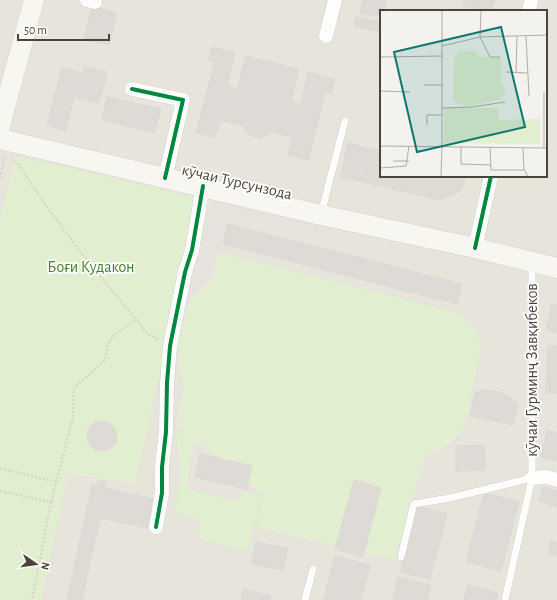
<svg xmlns="http://www.w3.org/2000/svg" width="557" height="600" viewBox="0 0 557 600" font-family="'Alegreya Sans',sans-serif">
  <style>
    .residential { fill: #e7e4dc; fill-rule: evenodd }
    .green { fill: #e1eecf }
    .parking { fill: #e6e3df }
    .building { fill: #dedbd6; stroke: #dcd9d4 }
    .lines { fill: none; stroke-linecap: round; stroke-linejoin: round }
    .lane-casing { stroke: #d2d0cb; stroke-width: 8 }
    .street-casing { stroke: #d2d0cb; stroke-width: 15 }
    .secondary-casing { stroke: #d3cfc5; stroke-width: 21 }
    .path { stroke: #d3d2cc; stroke-width: 2; stroke-dasharray: 2 2; stroke-linecap: butt }
    .lane { stroke: #fdfdfc; stroke-width: 7 }
    .street { stroke: #fdfdfc; stroke-width: 14 }
    .secondary { stroke: #f7f6f1; stroke-width: 20 }
    .cycleway-casing { stroke: #fff; stroke-width: 6 }
    .cycleway { stroke: #00873e; stroke-width: 4 }
    .labels { text-anchor: middle; dominant-baseline: central; stroke-width: 3.5; stroke-linejoin: round; paint-order: stroke }
    .street-label { font-size: 16px; fill: #4b4439; stroke: #fff }
    .park-label { font-size: 16px; fill: #4a7f2a; stroke: #fff }
    .inset-road { fill: none; stroke: #b0aca6; stroke-width: 1 }
    .view { fill: #0f766e; fill-opacity: 0.15; stroke: #0f766e; stroke-width: 2 }
    .inset-edge { fill: none; stroke: #4b4439; stroke-width: 2 }
  </style>
  <rect width="100%" height="100%" fill="#f4f2ee"/>
  <!-- residential -->
  <path class="residential" d="M0,0H557V600H41L67,473L135,483L16,156L0,221ZM381,11H546V176H381ZM219,252L472,388L464,426L457,435L448,443L425,456L394,560L264,494L177,426L179,410L185,387L178,365V345L182,325L190,299L196,293Z"/>
  <!-- green -->
  <path class="green" d="M16,156L200,198L135,483L68,473L41,600H0V221Z
    M219,252L457,313L464,317L472,326L482,344L464,426C454,440 440,447 425,456L394,560L255,527L264,494L195,440L186,489L239,502L243,491L262,496L247,550L199,539L200,521L175,512L181,478L176,432L187,434L177,426L179,410L185,387L178,365V345L182,325L190,299L211,280Z"/>
  <!-- parking -->
  <path class="parking" d="M214,200L343,232L347,241L216,209Z
    M201,213L226,220L219,252L211,280L190,299L187,308L181,292L198,274L204,261Z"/>
  <!-- building -->
  <path class="building" d="M363,0H387L384,11H381V17L360,13Z
    M464,0H495L492,11L463,6Z
    M92,6L117,13L109,45L84,39Z
    M356,17L381,22V32L354,26Z
    M212,47L235,53L227,86L237,89L246,56L299,69L291,102L301,104L308,72L335,79L331,94L325,92L308,160L288,155L293,137L268,131L267,136L262,135V138L248,135V131L244,130V126L220,120L215,137L196,133L215,62L209,60Z
    M84,66L107,72L99,103L76,97Z
    M62,68L81,73L65,131L47,125Z
    M107,97L161,109L154,133L102,120Z
    M348,143L370,149L363,182L340,177Z
    M370,149L381,151V176H466L461,190L440,200L363,182Z
    M228,224L462,284L457,304L223,244Z
    M552,304L557,305V333L546,330Z
    M548,345L557,346V393H546Z
    M483,390L501,392L508,396L518,404L513,425L470,416L475,393Z
    M87 436a15 15 0 1 1 30 0a15 15 0 1 1-30 0Z
    M547,430L557,433V461L541,457Z
    M484,445L485,470L456,471V446Z
    M200,454L252,466L247,489L195,477Z
    M354,480L381,488L363,557L335,549Z
    M98,481L106,483L104,488L154,499L147,528L100,518L82,600H67L92,485L97,486Z
    M543,487L557,491L556,507L539,501Z
    M484,493L519,502L501,571L466,562Z
    M417,506L447,514L430,579L400,572Z
    M551,541L557,543V556L548,554Z
    M256,542L288,548L283,570L251,564Z
    M335,556L370,565L361,600H323Z
    M398,577L431,585L427,600H393Z
    M468,585L498,593L496,600H464Z
    M243,589L271,596L270,600H241Z"/>
  <g class="lines">
    <defs>
      <path id="lane" d="M321,214L345,121
        M401,557L413,507L414,504L450,498L532,478
        M305,600L313,569
        M505,600L532,478V264"/>
      <path id="street" d="M87,0L95,2
        M529,11L531,0
        M326,36L335,0
        M132,89L183,100L165,178
        M475,248L491,176
        M532,478L546,477L557,480
        M156,527L162,493V467L166,432L167,383L170,346L185,272L192,250L203,186"/>
      <path id="secondary" d="M0,126L34,0
        M0,139L321,215L475,248L557,268"/>
    </defs>
    <!-- lane casing -->
    <use href="#lane" class="lane-casing"/>
    <!-- street casing -->
    <use href="#street" class="street-casing"/>
    <!-- secondary casing -->
    <use href="#secondary" class="secondary-casing"/>
    <!-- path -->
    <path class="path" d="M15,160L45,204L81,253L147,333L159,340
      M0,178L5,155
      M0,468L56,482
      M0,491L51,502L32,600
      M51,502L73,418L74,388L105,360L108,344L115,334L136,320"/>
    <!-- lane -->
    <use href="#lane" class="lane"/>
    <!-- street -->
    <use href="#street" class="street"/>
    <!-- secondary -->
    <use href="#secondary" class="secondary"/>
    <defs>
      <path id="cycleway" d="M132,89L183,100L165,178
        M475,248L491,176
        M156,527L162,493V467L166,432L167,383L170,346L185,272L192,250L203,186"/>
    </defs>
    <!-- cycleway casing -->
    <use href="#cycleway" class="cycleway-casing"/>
    <!-- cycleway -->
    <use href="#cycleway" class="cycleway"/>
  </g>
  <g class="labels">
    <!-- street labels -->
    <g class="street-label">
      <text transform="translate(237 182) rotate(13)">кӯчаи Турсунзода</text>
      <text transform="translate(532 370) rotate(-90)">кӯчаи Гурминҷ Завқибеков</text>
    </g>
    <!-- park labels -->
    <g class="park-label">
      <text x="91" y="267">Боғи Кудакон</text>
    </g>
  </g>
  <!-- overview -->
  <g transform="translate(380 10)">
    <rect width="167" height="167" fill="#f4f2ee"/>
    <path d="M79,41H94L101,47L121,48V74L125,75V84L122,85L121,89L88,96L73,92L74,47ZM64,98H118L119,110L160,109V134L64,133Z" fill="#e1eecf"/>
    <path class="inset-road" d="M101,0L100,27L110,47H120M146,26L149,86M62,36L100,27L167,25M0,47L62,46M126,62L147,63M136,63L137,26M44,75H62M0,81L30,82M62,98L92,97L125,92M47,115V105H62M0,136L167,138M62,137V0M81,137V154L111,155M110,137L111,160H144M143,138L144,159L148,167M164,138V82M13,151H29M0,158L26,156L29,136M61,167L62,137"/>
    <path class="view" d="M121,17L145,117L37,142L14,42Z"/>
    <rect width="167" height="167" class="inset-edge"/>
  </g>
  <!-- north arrow -->
  <g transform="translate(36 564) rotate(103)" stroke="#ffffff" stroke-width="3" paint-order="stroke">
  <path d="M0-3L7 15L0 10L-7 15Z" fill="#4b4439"/>
  <text y="-6" font-size="11" font-weight="bold" text-anchor="middle" fill="#4b4439">N</text>
  </g>
  <!-- scale -->
  <path d="M18 34v6h91v-6" fill="none" stroke="#4b4439" stroke-width="2"/>
  <text x="24" y="34" font-size="12" fill="#4b4439" stroke="#ffffff" stroke-width="3" paint-order="stroke">50 m</text>
</svg>
